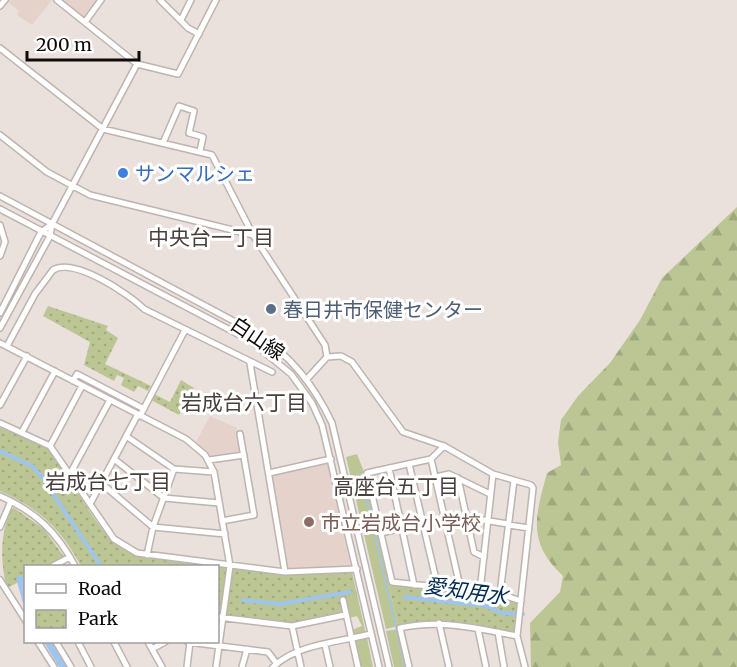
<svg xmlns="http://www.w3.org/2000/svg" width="737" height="667" viewBox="0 0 737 667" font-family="Merriweather,'Noto Sans JP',serif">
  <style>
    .built { fill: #e5d3cb }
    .grass { fill: #bbc694 }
    .forest { fill: url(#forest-firs) }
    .park { fill: url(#park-dots) }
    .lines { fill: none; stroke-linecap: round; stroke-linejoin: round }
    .stream { stroke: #9fc5ef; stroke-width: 1.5 }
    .canal { stroke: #9fc5ef; stroke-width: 4 }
    .river { stroke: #9fc5ef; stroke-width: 7 }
    .minor-casing { stroke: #bdb4b0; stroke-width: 8 }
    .minor { stroke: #fff; stroke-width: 5 }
    .shop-dot { fill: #3f7fe0; stroke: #fff; stroke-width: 2 }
    .service-dot { fill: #5c6f8a; stroke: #fff; stroke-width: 2 }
    .education-dot { fill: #8d6e63; stroke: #fff; stroke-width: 2 }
    .labels { text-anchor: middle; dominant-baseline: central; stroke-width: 6; stroke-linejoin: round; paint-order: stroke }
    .shop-label { font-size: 20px; fill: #366cbe; stroke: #fff; text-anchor: start }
    .service-label { font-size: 20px; fill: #4e5e75; stroke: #fff; text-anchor: start }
    .street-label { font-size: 20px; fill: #0e0b0a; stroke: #fff }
    .education-label { font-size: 20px; fill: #785e54; stroke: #fff; text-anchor: start }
    .neighbourhood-label { font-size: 21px; fill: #48403c; stroke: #fff }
    .water-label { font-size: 21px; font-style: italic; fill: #012b50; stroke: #fff }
  </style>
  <defs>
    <pattern id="forest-firs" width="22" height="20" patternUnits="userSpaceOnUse" patternTransform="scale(1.5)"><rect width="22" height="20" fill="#bbc694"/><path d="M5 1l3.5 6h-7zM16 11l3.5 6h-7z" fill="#a0a97e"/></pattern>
    <pattern id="park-dots" width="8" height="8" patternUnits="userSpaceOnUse" patternTransform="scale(1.5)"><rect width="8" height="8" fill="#bbc694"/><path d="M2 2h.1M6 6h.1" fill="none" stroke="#a0a97e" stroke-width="1.8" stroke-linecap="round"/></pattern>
  </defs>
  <rect width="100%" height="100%" fill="#eae0dc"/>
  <!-- built -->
  <path class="built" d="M10,0H52L32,25L17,15L19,11L8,2Z
    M59,0H99L83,19Z
    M210,416L237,428L240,453L212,457L196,442Z
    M327,462L351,568L287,569L271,476Z"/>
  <!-- grass -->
  <path class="grass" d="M357,454L364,472L398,626L386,629L346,457Z
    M399,629L408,667H394L386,631Z
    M367,638L373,667H359L354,640Z"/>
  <!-- forest -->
  <path class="forest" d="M737,207V667H531L530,623L560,592L563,576C527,542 535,517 547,473L561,465L558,442L561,420L578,396L610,363L640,320L662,278Z
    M356,590L366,634L353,636L352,630L362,626L357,616L349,618L345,600Z"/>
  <!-- park -->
  <path class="park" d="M48,306L108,326L106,330L118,338L105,364L151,386L148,391L138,386L134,392L121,385L124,378L117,375L114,381L84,365L90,342L43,316Z
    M181,380L194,388L179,415L151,400L154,394L170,402Z
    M0,427L35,440L49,449C80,485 96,546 146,558L286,574L352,572L357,595L342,602L343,613L292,625L218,615V566H81C61,529 39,508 0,491Z
    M14,508L44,529L65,558L49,566H26L25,579L7,588C0,563 0,534 11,509Z
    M389,585L477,593L517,602L515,632L443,621L398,626Z"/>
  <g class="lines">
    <!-- stream -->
    <path class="stream" d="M361,474L405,667"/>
    <!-- canal -->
    <path class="canal" d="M0,451L32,466L41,476L101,566
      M405,597L486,606L502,613L523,614
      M243,600L279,604L350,592"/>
    <!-- river -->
    <path class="river" d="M20,579L26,601
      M48,642L63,667"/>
    <defs>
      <path id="minor" d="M57,0L137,64L178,74L216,0
        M160,0L188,28L199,34
        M0,6L5,0
        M181,20L191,0
        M85,22L101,0
        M0,48L103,129L212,155L253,235L325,345L327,357L306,380
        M0,135L47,172L90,195L253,235
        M163,143L179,106L194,111L189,133L203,137L200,151
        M0,196L256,333C291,356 314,385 332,423L389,667
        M0,209L251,341L291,374L312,403L322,425L379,667
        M0,225L5,242L0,256
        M0,313L41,232L52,224
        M0,328L50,236L52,224L137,64
        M0,343L186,439L205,455L214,472L230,566L216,667
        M7,346L35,294L53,270C74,257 129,294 144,309L272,372
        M327,357L341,356L352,362L403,432L444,446L493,474L531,485L533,488L517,636L525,667
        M250,363L285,572
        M73,381L77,374L144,409
        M0,405L27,356
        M140,416L185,330
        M0,423L50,446L114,539L137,553L285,572L357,569
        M22,432L55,371
        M126,436L174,469L214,472
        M50,446L82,386
        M444,446L431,459L367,473L392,582L500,594L521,601
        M114,459L164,498L219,503
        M431,459L461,591
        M209,460L244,455
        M409,464L438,588
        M389,468L414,585
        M269,473L331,459
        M70,474L110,400
        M436,477L449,474L490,494
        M458,478L474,552L484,557
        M101,483L153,527L225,534
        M0,496C36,512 57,532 75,566
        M90,504L138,414
        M222,521L254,515L240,434
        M446,521L465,517L508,524
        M423,525L445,520
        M508,525L529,528
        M0,527L11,501
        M402,529L423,524
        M381,533L402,528
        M147,555L153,527L174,469
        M53,566L70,557
        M0,580L26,621
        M480,591L493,474
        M500,594L514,480
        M343,600L358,667
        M218,617L292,626L345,615
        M439,623L449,667
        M292,626L301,667
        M478,629L486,667
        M498,632L504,667
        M38,642L54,667
        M56,642L71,667
        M78,642L91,667
        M114,642L127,667
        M148,642L162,667
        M188,642L268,652L277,664
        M325,645L330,667
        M152,649L165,642
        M187,667L190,642
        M242,667L247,649
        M273,667C297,644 339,642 371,634
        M409,667L400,628C440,619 477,628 517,636"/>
    </defs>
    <!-- minor casing -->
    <use href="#minor" class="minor-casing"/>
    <!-- minor -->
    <use href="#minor" class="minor"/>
  </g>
  <!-- markers -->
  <circle class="shop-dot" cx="123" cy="173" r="6"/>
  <circle class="service-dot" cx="271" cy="309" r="6"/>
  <circle class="education-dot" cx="309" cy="522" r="6"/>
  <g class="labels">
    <!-- shop labels -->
    <g class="shop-label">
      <text x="135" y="173">サンマルシェ</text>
    </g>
    <!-- service labels -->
    <g class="service-label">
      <text x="283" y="309">春日井市保健センター</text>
    </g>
    <!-- street labels -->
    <g class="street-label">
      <text transform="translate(258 338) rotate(34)">白山線</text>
    </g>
    <!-- education labels -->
    <g class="education-label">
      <text x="321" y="522">市立岩成台小学校</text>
    </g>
    <!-- neighbourhood labels -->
    <g class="neighbourhood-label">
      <text x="211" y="237">中央台一丁目</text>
      <text x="244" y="402">岩成台六丁目</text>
      <text x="108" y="481">岩成台七丁目</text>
      <text x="396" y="486">高座台五丁目</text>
    </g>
    <!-- water labels -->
    <g class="water-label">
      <text transform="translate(466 591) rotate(8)">愛知用水</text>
    </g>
  </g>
  <!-- legend -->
  <rect x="24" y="565" width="195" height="78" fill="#ffffff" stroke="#9f9d9d" stroke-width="1.5"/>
  <rect x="36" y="584" width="30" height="9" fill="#ffffff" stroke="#9f9d9d" stroke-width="1.5"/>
  <text x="78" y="595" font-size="18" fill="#0e0b0a">Road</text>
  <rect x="36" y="610" width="30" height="18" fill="url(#park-dots)" stroke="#9f9d9d" stroke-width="1.5"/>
  <text x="78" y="625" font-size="18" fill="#0e0b0a">Park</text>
  <!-- scale -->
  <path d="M27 51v9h112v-9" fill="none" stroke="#0e0b0a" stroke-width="3"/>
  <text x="36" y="51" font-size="18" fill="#0e0b0a" stroke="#ffffff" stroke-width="4.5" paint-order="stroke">200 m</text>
</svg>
